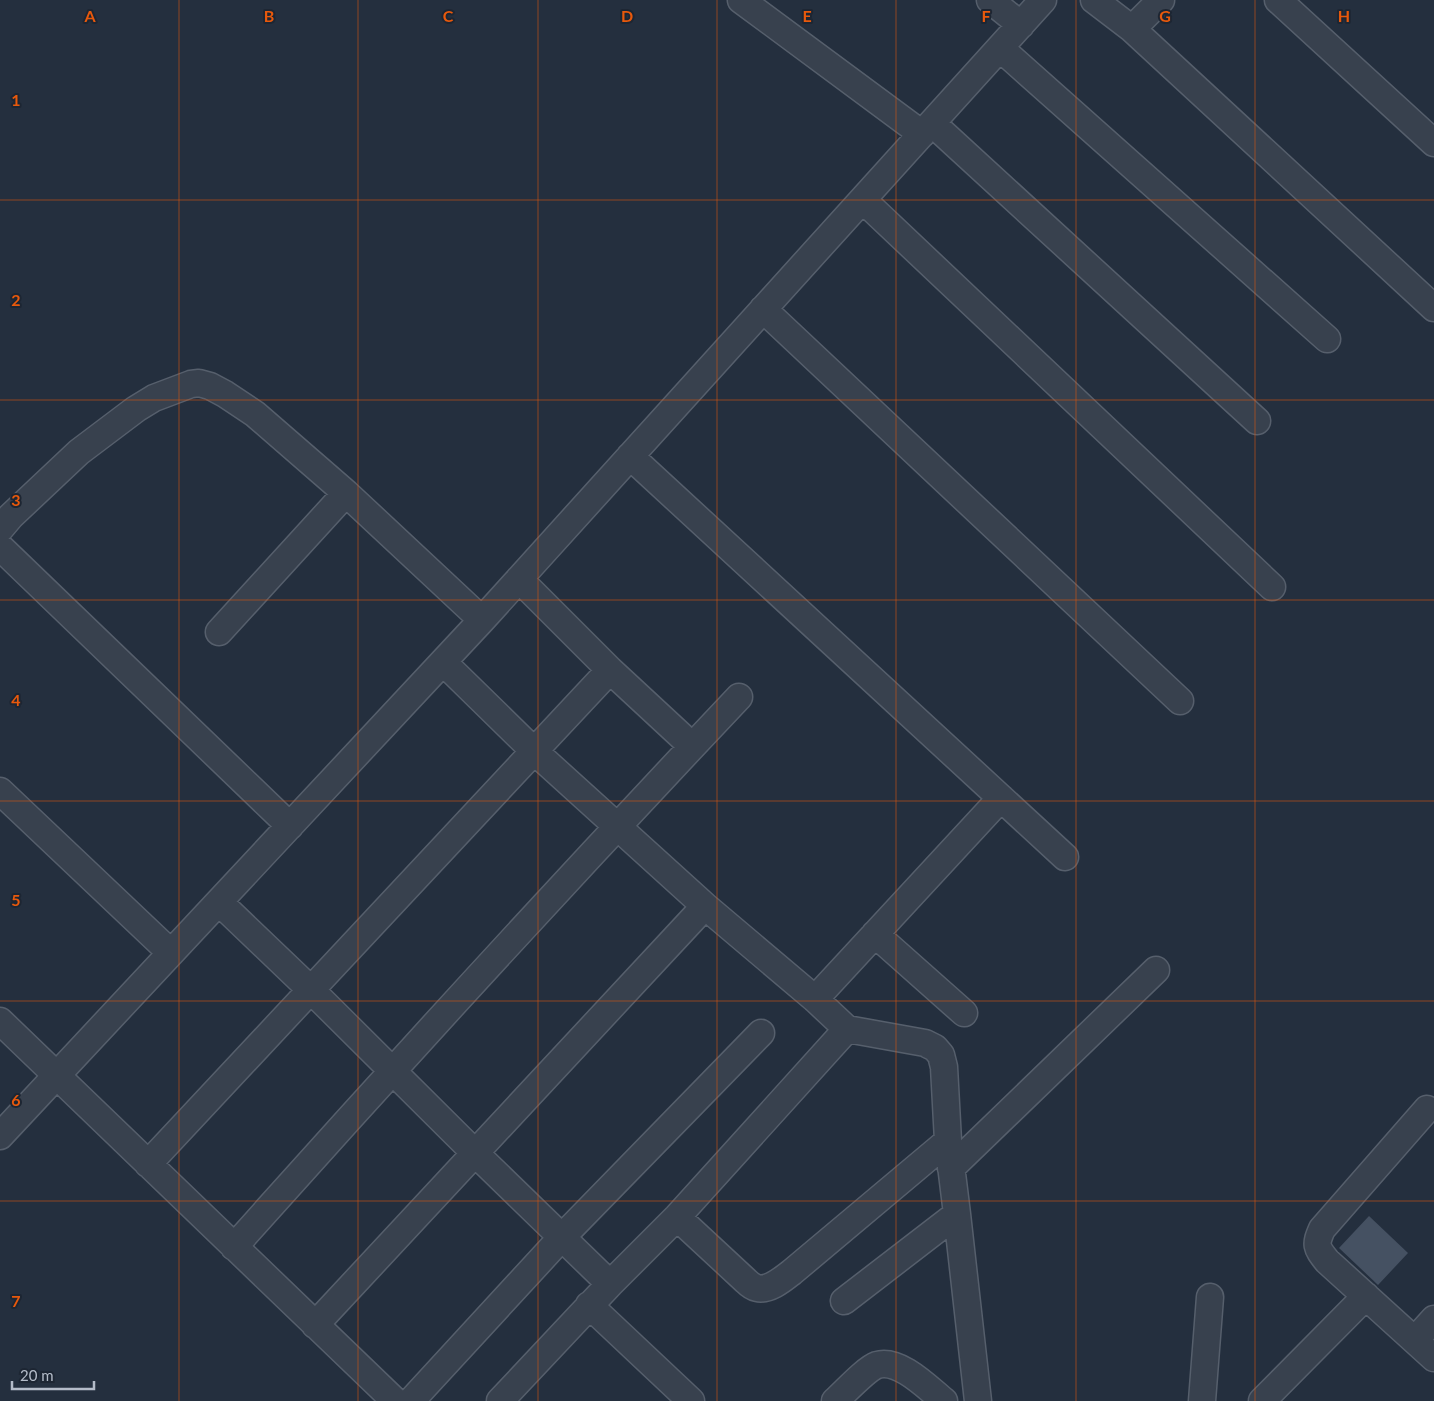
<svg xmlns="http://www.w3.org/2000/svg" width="1434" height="1401" viewBox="0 0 1434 1401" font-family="Lato,sans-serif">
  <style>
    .building { fill: #455162 }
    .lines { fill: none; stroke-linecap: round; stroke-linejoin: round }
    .street-casing { stroke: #565f6c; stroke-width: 29 }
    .street { stroke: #38414e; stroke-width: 26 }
    .grid { fill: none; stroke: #e8590c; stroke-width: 1; stroke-opacity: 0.55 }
    .grid-label { font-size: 16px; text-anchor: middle; font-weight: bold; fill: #e8590c; stroke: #1d2633; stroke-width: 4; stroke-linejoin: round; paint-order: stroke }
  </style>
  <rect width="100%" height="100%" fill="#242f3e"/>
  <!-- building -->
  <path class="building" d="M1369,1216L1408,1253L1378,1285L1339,1248Z"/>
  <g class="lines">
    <defs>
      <path id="street" d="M741,0L922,134
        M990,0L1021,25
        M1094,0L1132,29L1161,0
        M1278,0L1434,143
        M1132,29L1434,308
        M1000,48L1327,339
        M932,123L1257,421
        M863,200L1272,587
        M763,309L1180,701
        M630,456L1065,857
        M0,529L11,516L79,452L136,409L154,398L191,384L199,383L210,386L225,394L255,414L346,493L482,620
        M0,547L290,826
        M519,579L610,670L692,746
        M219,632L346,493
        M0,791L171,953
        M219,902L311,990L475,1153L610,1284
        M705,906L815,999L847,1029
        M875,934L964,1013
        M815,999L1001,798
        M0,1021L395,1401
        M1427,1109L1322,1229C1315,1245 1316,1247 1327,1261L1434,1358
        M0,1136L482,620L1043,0
        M148,1164L610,670
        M951,1168L1156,970
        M677,1217L746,1281C749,1284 753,1287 757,1288C769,1291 783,1279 792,1272L948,1141
        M234,1247C400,1061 568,878 739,697
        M844,1301L957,1214
        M589,1305L691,1401
        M315,1325L705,906L534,751L443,662
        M1415,1340L1434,1319
        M411,1401L562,1237L761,1033
        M500,1401L610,1284L677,1217L847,1029L925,1043L935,1048L941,1055L944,1067L948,1141L957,1214L978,1401
        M835,1401C845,1392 866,1369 877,1365C899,1358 928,1388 944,1401
        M1202,1401L1210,1297
        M1262,1401L1366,1296"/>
    </defs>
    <!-- street casing -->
    <use href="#street" class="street-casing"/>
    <!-- street -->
    <use href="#street" class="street"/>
  </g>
  <!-- grid -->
  <path class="grid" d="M179,0V1401M358,0V1401M538,0V1401M717,0V1401M896,0V1401M1076,0V1401M1255,0V1401M0,200H1434M0,400H1434M0,600H1434M0,801H1434M0,1001H1434M0,1201H1434"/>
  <g class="grid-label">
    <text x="90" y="22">A</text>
    <text x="269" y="22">B</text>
    <text x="448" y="22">C</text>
    <text x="627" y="22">D</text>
    <text x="807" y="22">E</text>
    <text x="986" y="22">F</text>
    <text x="1165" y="22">G</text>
    <text x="1344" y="22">H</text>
    <text x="16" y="106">1</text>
    <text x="16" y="306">2</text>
    <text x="16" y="506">3</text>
    <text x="16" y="706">4</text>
    <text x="16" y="906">5</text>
    <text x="16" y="1106">6</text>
    <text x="16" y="1307">7</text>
  </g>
  <!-- scale -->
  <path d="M12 1381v8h82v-8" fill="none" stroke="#b4bcc9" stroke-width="2.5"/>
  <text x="20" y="1381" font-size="15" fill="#b4bcc9" stroke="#1d2633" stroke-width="4" paint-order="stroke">20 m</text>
</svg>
